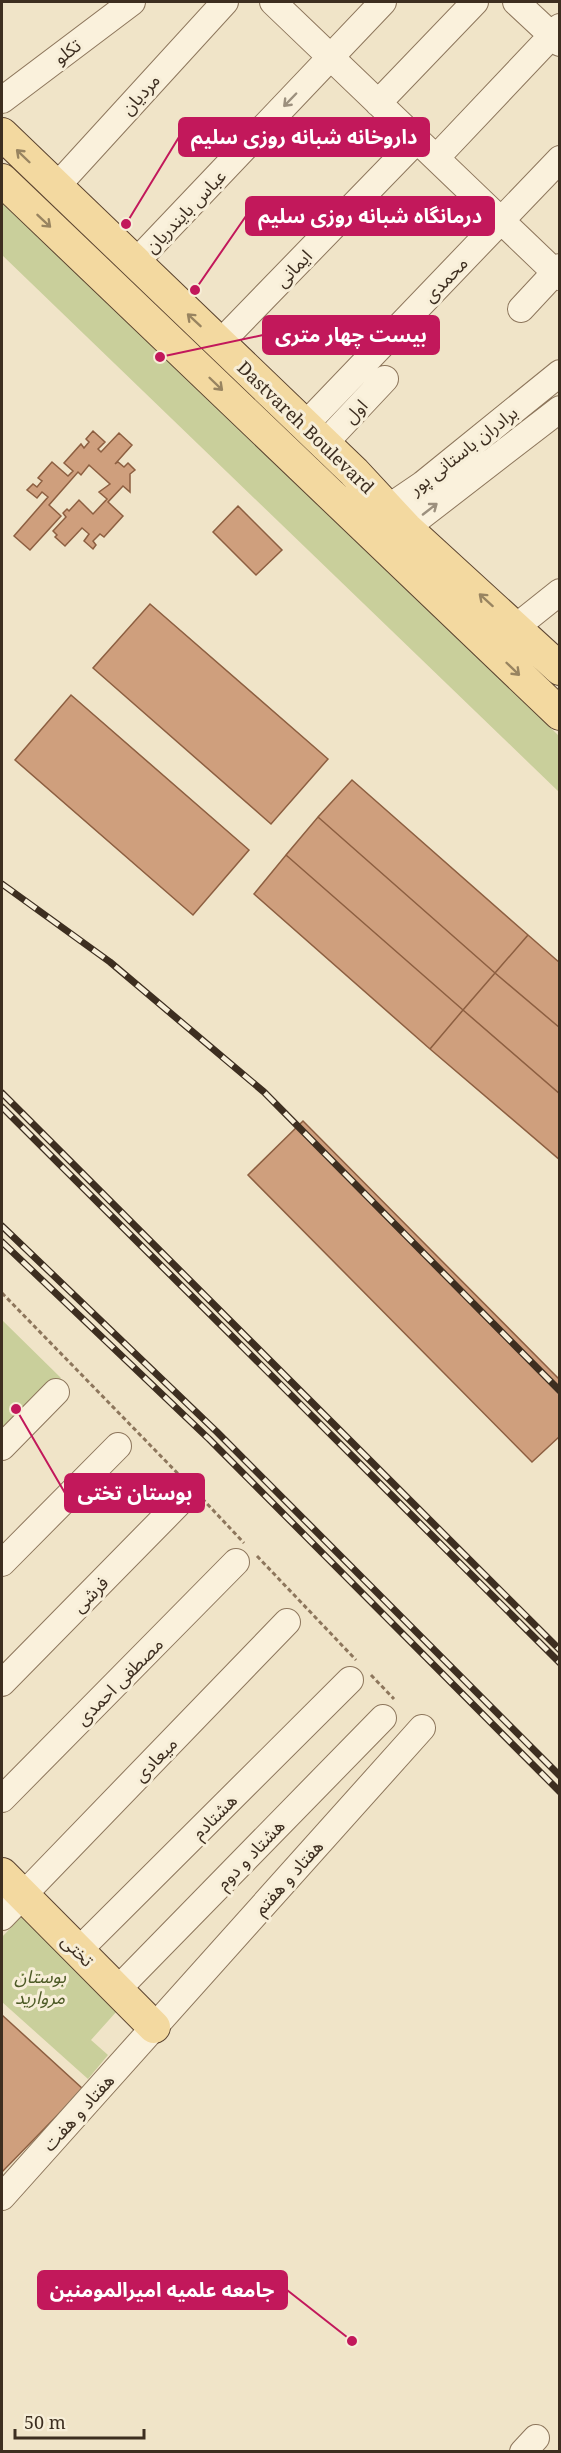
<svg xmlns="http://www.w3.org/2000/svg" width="561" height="2453" viewBox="0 0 561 2453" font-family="'Noto Serif','Noto Sans Arabic',serif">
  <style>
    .green { fill: #c9cf9b }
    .building { fill: #cf9f7d; stroke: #8d5f41; stroke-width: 1.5 }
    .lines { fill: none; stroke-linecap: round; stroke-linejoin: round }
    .minor-casing { stroke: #8d765c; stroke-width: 28 }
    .major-casing { stroke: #5b4430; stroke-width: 34 }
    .path { stroke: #8d765c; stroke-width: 3; stroke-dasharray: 4.5 3; stroke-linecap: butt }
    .minor { stroke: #faf1dc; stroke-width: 26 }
    .major { stroke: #f3d9a0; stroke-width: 32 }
    .rail-casing { stroke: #3d2e20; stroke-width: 7 }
    .rail { stroke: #f7eed8; stroke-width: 4.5; stroke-dasharray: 14; stroke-linecap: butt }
    .oneway { stroke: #9c907e }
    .oneway2 { stroke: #988460 }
    .labels { text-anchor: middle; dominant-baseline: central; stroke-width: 6; stroke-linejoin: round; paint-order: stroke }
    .street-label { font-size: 18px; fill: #3d2e20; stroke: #f7eed8 }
    .park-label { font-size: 18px; font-style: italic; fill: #4d5a26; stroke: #f7eed8 }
    .leader { fill: none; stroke: #c2185b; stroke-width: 2 }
    .callout-dot { fill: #c2185b; stroke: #f7eed8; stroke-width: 2 }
    .callout { fill: #c2185b; stroke: #c2185b; stroke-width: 2 }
    .callout-label { font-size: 20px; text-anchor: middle; font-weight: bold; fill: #fff }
  </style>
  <rect width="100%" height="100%" fill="#f0e4c8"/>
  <!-- green -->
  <path class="green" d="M2,203L291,472L559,736V792L2,255Z
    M2,1320L61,1378L2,1440Z
    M22,1916L117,2011L91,2040L108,2055L88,2079L2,2002V1937Z"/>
  <!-- building -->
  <path class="building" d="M93,431L105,442L98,449L101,452L119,433L132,445L115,464L118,462L124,467L128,463L135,470L130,474V492L123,486L108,502L123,516L104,537L100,534L93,541L96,545L93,549L84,541L89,534L82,528L65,546L55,537L57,535L53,531L66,517L63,513L67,509L69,511L79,500L93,514L107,499L99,492L110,484L89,465L81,475L78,472L49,505L61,516L30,550L14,536L48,497L42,492L37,498L27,490L33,484L37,487L42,481L38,478L52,462L68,476L73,471L64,463L81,444L84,448L89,442L86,439Z
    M238,506L282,550L256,575L213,532Z
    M150,604L328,759L271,824L93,668Z
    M71,695L249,850L193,915L15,760Z
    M352,780L528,935L495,973L318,817Z
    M318,817L495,973L463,1010L286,855Z
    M286,855L463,1010L430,1049L254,894Z
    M528,935L560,963V1028L495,973Z
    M495,973L560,1028V1094L463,1010Z
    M463,1010L560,1094V1160L430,1049Z
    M303,1121L560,1380V1436L532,1462L248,1175Z
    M2,2015L83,2089L2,2172Z"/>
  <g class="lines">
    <defs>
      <path id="minor" d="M273,2L560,277
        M516,2L560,43
        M2,100L132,2
        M378,103L475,2
        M436,158L560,27
        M56,187L225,2
        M134,264L383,2
        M521,309L560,267
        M219,344L417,140
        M305,425L560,159
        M324,444L385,379
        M373,518L423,484L560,373
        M389,536L406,528L560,409
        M516,627L560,592
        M2,1447L56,1392
        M2,1563L118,1446
        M2,1683L178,1504
        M2,1799L236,1562
        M2,1917L287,1622
        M78,1951L350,1680
        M117,1990L383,1718
        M2,2197L422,1728
        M523,2452L536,2438"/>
      <path id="major" d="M2,134L354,472L406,528L560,669
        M2,180L560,714
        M2,1874L154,2027"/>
    </defs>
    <!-- minor casing -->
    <use href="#minor" class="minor-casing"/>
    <!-- major casing -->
    <use href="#major" class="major-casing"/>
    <!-- path -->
    <path class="path" d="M2,1293L188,1484
      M197,1493L244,1543
      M257,1556L356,1660
      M371,1675L394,1699"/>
    <!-- minor -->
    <use href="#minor" class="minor"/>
    <!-- major -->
    <use href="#major" class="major"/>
    <defs>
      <path id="rail" d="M2,884L110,962L264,1092L560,1391
        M2,1093L560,1650
        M2,1107L560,1663
        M2,1226L217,1432L560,1776
        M2,1242L209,1439L560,1792"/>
    </defs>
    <!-- rail casing -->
    <use href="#rail" class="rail-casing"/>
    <!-- rail -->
    <use href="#rail" class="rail"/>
  </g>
  <!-- one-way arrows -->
  <defs><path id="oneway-shaft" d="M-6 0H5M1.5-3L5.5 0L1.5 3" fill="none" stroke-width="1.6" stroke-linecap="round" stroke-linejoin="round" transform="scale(1.5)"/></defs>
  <g class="oneway">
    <use href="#oneway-shaft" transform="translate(290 100) rotate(134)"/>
    <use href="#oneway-shaft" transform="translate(430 509) rotate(-38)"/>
  </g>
  <g class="oneway2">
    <use href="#oneway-shaft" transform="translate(23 156) rotate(-136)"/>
    <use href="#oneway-shaft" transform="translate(44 221) rotate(43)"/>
    <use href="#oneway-shaft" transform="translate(194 320) rotate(-137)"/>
    <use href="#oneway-shaft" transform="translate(216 384) rotate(44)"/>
    <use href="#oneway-shaft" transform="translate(486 600) rotate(-138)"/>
    <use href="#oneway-shaft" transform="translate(513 669) rotate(44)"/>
  </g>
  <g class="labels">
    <!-- street labels -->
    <g class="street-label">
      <text transform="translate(67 51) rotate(-37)">تکلو</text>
      <text transform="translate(140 94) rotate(-48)">مردیان</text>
      <text transform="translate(185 211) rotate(-46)">عباس بایندریان</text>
      <text transform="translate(293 268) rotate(-46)">ایمانی</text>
      <text transform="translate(445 279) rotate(-46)">محمدی</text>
      <text transform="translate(355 411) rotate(-47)">اول</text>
      <text transform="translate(306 427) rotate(44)">Dastvareh Boulevard</text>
      <text transform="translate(463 450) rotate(-38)">برادران باستانی پور</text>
      <text transform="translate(90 1594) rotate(-45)">فرشی</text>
      <text transform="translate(119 1681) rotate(-45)">مصطفی احمدی</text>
      <text transform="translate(155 1759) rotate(-46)">میعادی</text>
      <text transform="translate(214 1816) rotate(-45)">هشتادم</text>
      <text transform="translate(250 1854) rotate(-46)">هشتاد و دوم</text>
      <text transform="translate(288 1877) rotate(-48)">هفتاد و هفتم</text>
      <text transform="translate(78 1950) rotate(45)">تختی</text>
      <text transform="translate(78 2112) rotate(-48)">هفتاد و هفت</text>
    </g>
    <!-- park labels -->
    <g class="park-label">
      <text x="40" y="1976">بوستان<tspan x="40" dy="21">مروارید</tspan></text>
    </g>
  </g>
  <!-- callouts -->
  <path class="leader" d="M126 224L179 137M195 290L246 216M160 357L263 335M16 1409L65 1493M352 2341L287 2290"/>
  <g class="callout-dot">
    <circle cx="126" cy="224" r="6"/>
    <circle cx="195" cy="290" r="6"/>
    <circle cx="160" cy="357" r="6"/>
    <circle cx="16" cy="1409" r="6"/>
    <circle cx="352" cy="2341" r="6"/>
  </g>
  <g class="callout">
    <rect x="179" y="118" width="250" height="38" rx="6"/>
    <rect x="246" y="197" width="248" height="38" rx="6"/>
    <rect x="263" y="316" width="176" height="38" rx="6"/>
    <rect x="65" y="1474" width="139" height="38" rx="6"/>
    <rect x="38" y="2271" width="249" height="38" rx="6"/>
  </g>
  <g class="callout-label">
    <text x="304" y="144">داروخانه شبانه روزی سلیم</text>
    <text x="370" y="223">درمانگاه شبانه روزی سلیم</text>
    <text x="351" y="342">بیست چهار متری</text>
    <text x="135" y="1500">بوستان تختی</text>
    <text x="162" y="2297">جامعه علمیه امیرالمومنین</text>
  </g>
  <!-- border -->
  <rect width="561" height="2453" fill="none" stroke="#3d2e20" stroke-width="6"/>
  <!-- scale -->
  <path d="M15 2429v9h129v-9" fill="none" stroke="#3d2e20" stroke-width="3"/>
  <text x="24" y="2429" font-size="18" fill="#3d2e20" stroke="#f7eed8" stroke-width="4.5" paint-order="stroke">50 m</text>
</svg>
